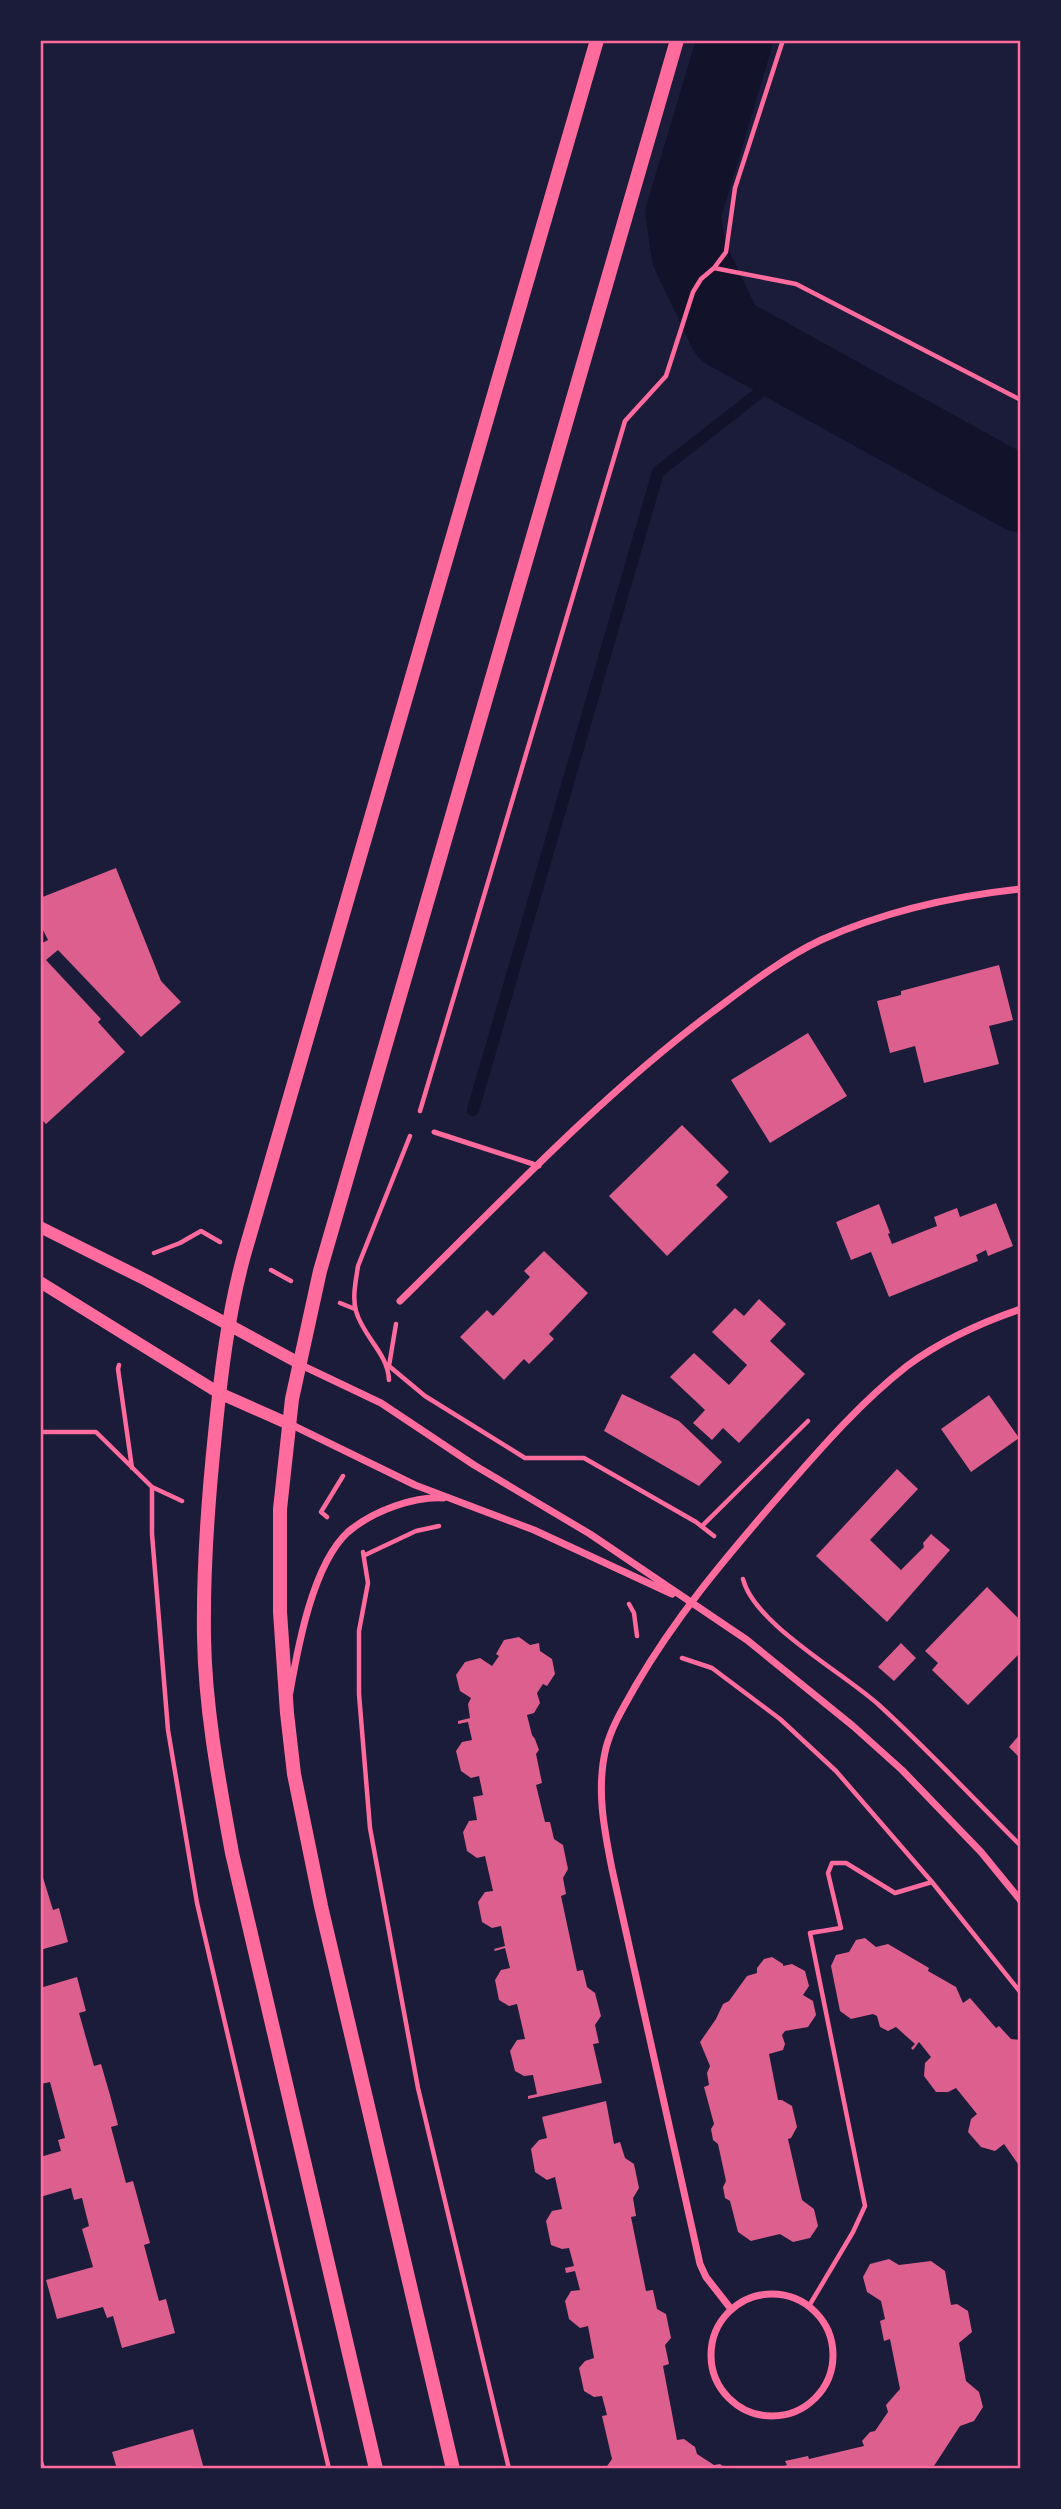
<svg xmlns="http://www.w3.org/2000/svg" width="1061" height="2509" viewBox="0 0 1061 2509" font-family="'IBM Plex Sans',sans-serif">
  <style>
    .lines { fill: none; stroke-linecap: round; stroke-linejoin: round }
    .stream { stroke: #12122b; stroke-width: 12 }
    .river { stroke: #12122b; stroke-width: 75 }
    .building { fill: #dd5f8e }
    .path { stroke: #ff6b9d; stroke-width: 4.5 }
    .service { stroke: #ff6b9d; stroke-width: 5 }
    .minor { stroke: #ff6b9d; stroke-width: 7 }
    .tertiary { stroke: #ff6b9d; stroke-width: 12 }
    .secondary { stroke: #ff6b9d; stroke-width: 14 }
    .neatline { fill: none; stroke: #ff6b9d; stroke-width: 2.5 }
  </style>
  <rect width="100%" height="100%" fill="#1b1b3a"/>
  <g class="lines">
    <!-- stream -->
    <path class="stream" d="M473,1110L658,472L791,368"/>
    <!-- river -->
    <path class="river" d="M735,40L683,214L689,254L726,332L1021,495"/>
  </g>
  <!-- building -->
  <path class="building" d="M116,868L161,981L181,1002L141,1037L58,950L46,960L101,1019L98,1022L125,1052L46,1124L40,1118V944L48,940L40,924V898Z
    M999,965L1013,1020L989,1026L999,1064L924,1083L915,1046L890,1053L877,1001L901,995V991Z
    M808,1033L847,1096L770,1143L731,1080Z
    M682,1125L729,1172L716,1185L728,1197L667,1256L609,1196Z
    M996,1203L1013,1246L988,1256L986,1250L976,1255L978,1261L889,1297L871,1252L851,1260L836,1222L879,1204L890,1233L888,1234L892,1244L937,1226L934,1217L957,1208L960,1217Z
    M544,1251L588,1293L549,1334L554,1339L529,1364L524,1359L504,1380L460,1337L487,1310L493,1316L530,1277L524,1271Z
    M759,1299L786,1324L770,1341L805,1374L739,1443L723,1428L712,1440L693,1423L705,1410L670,1377L694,1353L729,1385L747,1365L712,1332L735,1308L744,1316Z
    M622,1394L679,1421L722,1462L699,1486L604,1431Z
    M989,1395L1019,1438L971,1472L941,1429Z
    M897,1469L918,1489L870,1540L901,1570L924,1547L923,1543L931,1534L950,1550L887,1622L816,1556Z
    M987,1587L1021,1621V1652L968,1705L932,1670L938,1663L925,1651Z
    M519,1637L530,1645L539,1643L540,1651L552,1659L555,1674L547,1686L543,1684L537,1693L540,1703L534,1713L527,1715L532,1735L535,1739L539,1750L536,1754L542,1783L536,1785L545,1822H550L554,1839L563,1845L568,1869L563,1878L566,1894L561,1896L577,1971L583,1970L587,1987L595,1993L601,2016L595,2025L599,2043L593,2044L602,2083L528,2099V2096L537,2094L533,2075L524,2076L515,2071L510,2051L517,2040L525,2039L517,2004L509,2006L499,2000L495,1980L501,1970L510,1968L505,1948L495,1951L494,1949L505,1946L501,1926L492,1928L482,1922L478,1902L485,1892L493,1891L485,1856L477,1858L467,1851L463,1832L469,1821L477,1820L473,1797L483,1795L479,1776L471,1778L461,1771L456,1751L462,1742L472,1740L468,1722L458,1724V1721L470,1718L468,1704L471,1698L460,1691L456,1675L465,1662L480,1658L492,1666L499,1656L496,1654L504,1640Z
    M901,1643L916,1658L894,1681L878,1667Z
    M1021,1733V1759L1009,1747Z
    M40,1868L53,1910L59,1908L68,1942L40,1950Z
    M865,1938L876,1947L888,1944L929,1968L928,1971L956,1987L963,2003L970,1998L996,2028L999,2026L1011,2039L1021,2040V2162L1018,2164L1004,2144L995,2151L981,2147L968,2132L971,2119L977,2114L956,2088L948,2092H936L924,2076L925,2063L931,2057L919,2042L913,2050L911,2048L915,2044L896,2027L888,2031L880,2027L877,2016L873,2014L851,2019L840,2011L831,1966L836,1955L849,1952L856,1940Z
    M772,1957L783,1964V1966L792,1964L805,1971L809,1986L803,1995L813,2001L816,2015L808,2027L785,2031L782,2035L785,2044L783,2050L769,2054L778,2100H782L792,2106L797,2127L791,2138L788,2139L802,2200L814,2209L818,2226L810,2238L793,2242L780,2234L751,2241L738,2232L730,2201L725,2198L723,2187L726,2181L718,2144L713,2140L711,2129L714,2124L704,2087L709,2085L707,2073L710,2066L700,2042L716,2019L723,2004L729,2001L747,1976L757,1973V1968L764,1959Z
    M77,1977L86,2011L79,2013L94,2066L101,2064L110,2095L118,2125L111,2127L126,2183L133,2181L150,2243L144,2245L159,2301L166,2299L175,2333L122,2348L113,2316L107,2318L103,2307L57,2319L46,2280L93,2267L82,2229L89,2226L82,2198L74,2200L71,2188L40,2197V2157L61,2151L58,2140L65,2138L50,2082L41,2084L40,2081V1988Z
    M606,2101L614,2144L620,2142L625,2158L634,2164L639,2188L633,2198L636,2216L631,2217L646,2291L653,2290L657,2309L666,2314L671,2338L665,2345L669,2364L663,2366L677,2440L684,2439L695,2447L697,2454L714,2465L720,2464L727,2469H605L612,2459L602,2416L607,2415L602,2396L594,2397L584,2391L579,2368L585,2361L594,2358L588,2326L580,2328L569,2319L565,2301L571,2291L580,2290L575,2271L566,2273L565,2268L574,2266L569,2248L562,2249L551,2245L546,2221L552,2211L562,2209L555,2177L547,2180L535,2172L531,2149L539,2140L547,2138L542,2117Z
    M889,2259L899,2265L931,2261L945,2271L951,2305L957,2304L968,2311L972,2332L959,2343L966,2381L979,2392L983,2407L974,2421L960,2426L932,2469H776L787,2465L785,2461L808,2456L809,2459L864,2446L862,2441L870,2432L875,2431L888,2412L886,2405L900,2389L890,2339L884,2341L880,2321L885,2319L881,2301L867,2292L863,2277L870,2264Z
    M193,2429L204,2469H117L112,2452Z"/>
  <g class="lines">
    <!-- path -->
    <path class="path" d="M714,268L796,284L1021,400
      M420,1111L625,421L666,376L693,292L701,279L714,268L726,252L735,188L783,40
      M154,1253L180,1243L201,1231L220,1242
      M271,1270L291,1281
      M340,1303L355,1309
      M396,1324L389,1366L425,1396L525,1458H584L696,1522L714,1536
      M119,1365L118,1369L132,1468
      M389,1380C388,1353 363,1337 356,1311C352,1297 356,1280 358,1266L410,1136
      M40,1432H96L152,1487L182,1501
      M152,1487V1534L168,1730L197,1903L329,2469
      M327,1517L321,1512L343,1476
      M702,1526L808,1421
      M363,1552L368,1583L359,1631V1694L370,1828L418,2088L509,2469
      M365,1555L416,1531L439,1526
      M743,1579C754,1624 844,1673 879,1705C928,1750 974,1799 1021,1846
      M629,1604L634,1613L637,1636
      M682,1658L712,1668L780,1719L836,1771L932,1882L1021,1993
      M809,2306L853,2232L865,2206L810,1933L841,1928L828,1873L832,1863H846L895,1893L932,1882"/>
    <!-- service -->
    <path class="service" d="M434,1132L539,1166"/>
    <!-- minor -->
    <path class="minor" d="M400,1301C501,1202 598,1098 711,1013C746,987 781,959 821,940C883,912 954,896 1021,889
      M299,1364L381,1403L474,1465L590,1534L747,1640L853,1726L902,1770L981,1852L1021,1901
      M290,1424L415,1485L534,1530L672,1594
      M290,1692C298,1646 313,1564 348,1532C362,1520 378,1512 395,1506C410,1501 427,1497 443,1498
      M711 2355a61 61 0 1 1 122 0a61 61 0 1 1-122 0Z
      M731,2309L706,2277L700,2264L612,1869C604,1829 596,1788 606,1748C612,1725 625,1705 636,1685C675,1618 723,1561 773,1503C815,1455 857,1405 907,1366C942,1340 980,1323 1021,1309
      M40,2463L42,2469"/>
    <!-- tertiary -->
    <path class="tertiary" d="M40,1227L146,1280L299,1363
      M40,1282L219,1393L289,1424"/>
    <!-- secondary -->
    <path class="secondary" d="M376,2469L232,1853C219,1782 205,1709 204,1636C203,1569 208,1501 215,1434C221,1373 228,1314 244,1255L597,40
      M453,2469L321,1906L294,1774L287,1713L280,1612V1509L292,1399L320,1271L677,40"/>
  </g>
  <!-- border -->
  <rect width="1061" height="2509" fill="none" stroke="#1b1b3a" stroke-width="84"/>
  <rect x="42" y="42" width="977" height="2425" class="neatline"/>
</svg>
